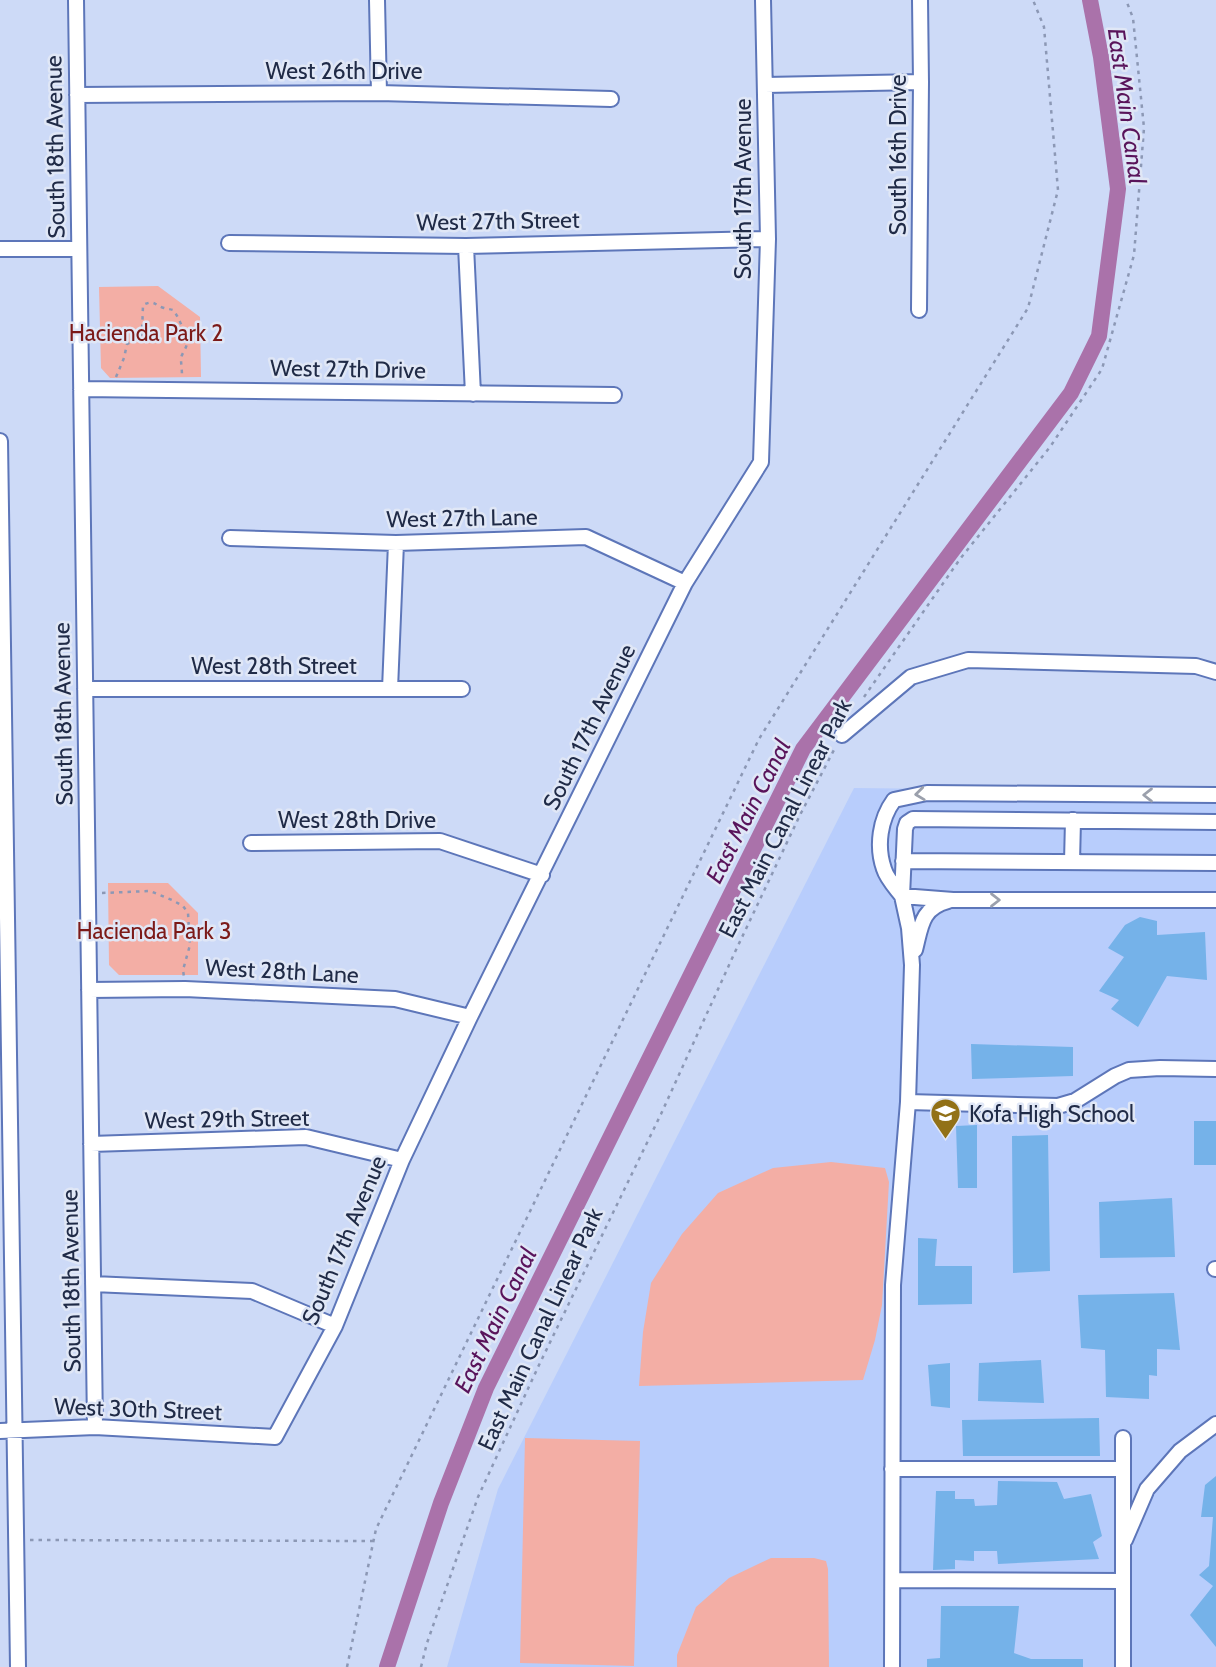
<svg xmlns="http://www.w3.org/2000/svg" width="1216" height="1667" viewBox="0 0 1216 1667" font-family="Cabin,sans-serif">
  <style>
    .built { fill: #b8cdfc }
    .green { fill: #f3aea5 }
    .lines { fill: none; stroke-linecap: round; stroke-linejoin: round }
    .canal { stroke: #aa72aa; stroke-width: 16 }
    .building { fill: #75b2e9 }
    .minor-casing { stroke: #5d76b9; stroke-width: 18 }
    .path { stroke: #8c98b5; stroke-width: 2.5; stroke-dasharray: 3.5 5; stroke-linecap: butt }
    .minor { stroke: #fff; stroke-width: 14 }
    .oneway { stroke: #9ba0ac }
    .labels { text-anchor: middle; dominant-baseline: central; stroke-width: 5; stroke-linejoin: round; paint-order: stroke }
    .street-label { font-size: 23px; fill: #202b47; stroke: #e0e7f6 }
    .park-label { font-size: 23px; fill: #7c1a18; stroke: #e0e7f6 }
    .poi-label { font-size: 23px; fill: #202b47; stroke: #e0e7f6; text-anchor: start }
    .water-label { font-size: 24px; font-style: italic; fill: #59145b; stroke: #e0e7f6 }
  </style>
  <rect width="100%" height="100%" fill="#cddaf7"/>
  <!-- built -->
  <path class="built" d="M854,788L1216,792V1667H447L498,1489Z"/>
  <!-- green -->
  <path class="green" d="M158,286L200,317L201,377L110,378L101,368L99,287Z
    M108,883H168L198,913V975H119L109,965Z
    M831,1162L885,1168L889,1182L882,1305L875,1340L863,1380L639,1386L643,1332L651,1283L682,1234L718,1193L773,1168Z
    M525,1438L640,1441L634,1666L520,1663Z
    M771,1558H814L826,1561L828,1569L829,1667H677V1655L696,1607L729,1578Z"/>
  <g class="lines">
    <!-- canal -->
    <path class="canal" d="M387,1667L441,1503L486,1388L803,749L1071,393L1099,336L1118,189L1101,57L1090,0"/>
  </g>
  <!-- building -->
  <path class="building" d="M1140,917L1157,921V935L1205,932L1207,980L1167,976L1138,1027L1111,1009L1119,1000L1099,991L1124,957L1108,948L1125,925Z
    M971,1044L1073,1047V1076L972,1079Z
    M1194,1121H1216V1165H1194Z
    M977,1125V1188H958L956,1126Z
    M1048,1135L1050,1271L1013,1273L1012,1136Z
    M1172,1198L1175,1257L1100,1258L1099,1202Z
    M918,1238L937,1239L935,1266H972V1304L918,1305Z
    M1174,1293L1180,1350L1157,1349V1376L1149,1375V1399L1106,1397L1105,1350L1081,1348L1078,1295Z
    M1041,1360L1044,1403L978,1401L979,1363Z
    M950,1363V1408L931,1406L928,1365Z
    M1099,1418L1100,1456H963L962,1420Z
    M1216,1476V1647L1190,1615L1213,1586L1199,1575L1209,1566L1213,1517H1201L1205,1485Z
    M998,1481L1057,1482L1064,1499L1091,1494L1102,1536L1093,1542L1099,1559L998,1564L997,1551H974V1561L955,1560V1569L933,1570L936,1491H955V1499H974L975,1506L997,1505Z
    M941,1606H1019L1014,1653L1031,1659H1083V1667H927V1659L940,1658Z"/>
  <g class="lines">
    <defs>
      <path id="minor" d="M76,0L95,1427
        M377,0L379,93
        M765,85L921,82
        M77,95L379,93L611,99
        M229,243L466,246L768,239
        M466,246L473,394
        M0,249H79
        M919,310L921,82L920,0
        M81,389L614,395
        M0,441L18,1667
        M230,538L396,543L586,537L685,583
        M85,689H462
        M390,689L396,543
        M842,735L911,677L968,660L1196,666L1216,672
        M251,843L440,841L542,875
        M903,861L1216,863
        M1072,862L1073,820
        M902,896C896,888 887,879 884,869C876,846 880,819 894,800L927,793L1216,795
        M902,896L953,900H1216
        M915,950C921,927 921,908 948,901
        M89,990L185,989L395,999L470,1017
        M908,1102L1058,1106L1075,1101L1115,1076L1129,1070L1160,1068L1216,1069
        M91,1144L306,1137L402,1160
        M1215,1269H1216
        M93,1284L252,1291L335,1326
        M0,1431L95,1427L275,1437L335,1326L402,1160L470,1017L685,583L761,462L768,239L763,0
        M1123,1438V1667
        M892,1469H1122
        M1125,1540L1147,1489L1180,1451L1216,1424
        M893,1580L1123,1581
        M892,1667L893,1285L908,1102L912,965L909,928L902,896L905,829L907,823L913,819L1216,822"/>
    </defs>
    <!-- minor casing -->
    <use href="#minor" class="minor-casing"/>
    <!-- path -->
    <path class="path" d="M116,377L124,358L127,344L140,338L142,333L143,305C155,299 155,306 164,308C167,309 170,309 173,310C178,315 186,335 187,342C187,348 182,353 181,358C181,364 182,370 182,376
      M864,697L960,559L1050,447L1102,369L1134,255L1144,128L1133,18L1126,0
      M102,893L150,891L172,900L183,906L188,913L190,945L183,970L184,977
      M30,1540L373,1541
      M347,1667L376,1529L759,739L1028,308L1058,190L1044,27L1033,0
      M421,1667L427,1643L478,1497L539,1365L661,1114L735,952L800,815L835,748"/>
    <!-- minor -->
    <use href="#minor" class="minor"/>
  </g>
  <!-- one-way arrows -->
  <defs><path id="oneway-chevron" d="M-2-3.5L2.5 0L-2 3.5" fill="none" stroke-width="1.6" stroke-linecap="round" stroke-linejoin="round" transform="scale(1.75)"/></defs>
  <g class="oneway">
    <use href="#oneway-chevron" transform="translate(920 794) rotate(173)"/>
    <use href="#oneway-chevron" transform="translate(1148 795) rotate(-180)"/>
    <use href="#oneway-chevron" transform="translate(995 900)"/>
  </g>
  <!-- icons -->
  <defs>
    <symbol id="school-pin" viewBox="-11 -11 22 30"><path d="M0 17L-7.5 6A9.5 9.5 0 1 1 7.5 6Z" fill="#927117" stroke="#e0e7f6"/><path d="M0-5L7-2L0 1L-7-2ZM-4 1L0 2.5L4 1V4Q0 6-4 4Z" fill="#fff"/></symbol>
  </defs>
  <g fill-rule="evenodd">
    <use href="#school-pin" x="928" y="1096" width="35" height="47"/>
  </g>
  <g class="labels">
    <!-- street labels -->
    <g class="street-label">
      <text x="344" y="71">West 26th Drive</text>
      <text transform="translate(55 147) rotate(-91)">South 18th Avenue</text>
      <text transform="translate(898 155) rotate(-90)">South 16th Drive</text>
      <text transform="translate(743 189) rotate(-90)">South 17th Avenue</text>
      <text transform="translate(498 221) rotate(-1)">West 27th Street</text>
      <text transform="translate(348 369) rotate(1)">West 27th Drive</text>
      <text transform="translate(462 518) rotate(-1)">West 27th Lane</text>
      <text x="274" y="666">West 28th Street</text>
      <text transform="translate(63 714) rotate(-91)">South 18th Avenue</text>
      <text transform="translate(589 727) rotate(-64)">South 17th Avenue</text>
      <text transform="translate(785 818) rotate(-63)">East Main Canal Linear Park</text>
      <text x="357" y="820">West 28th Drive</text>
      <text transform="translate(282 971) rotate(3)">West 28th Lane</text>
      <text transform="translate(227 1119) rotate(-1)">West 29th Street</text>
      <text transform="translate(344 1240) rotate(-67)">South 17th Avenue</text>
      <text transform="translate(71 1281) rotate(-91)">South 18th Avenue</text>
      <text transform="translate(540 1329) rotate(-65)">East Main Canal Linear Park</text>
      <text transform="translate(138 1409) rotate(2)">West 30th Street</text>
    </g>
    <!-- park labels -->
    <g class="park-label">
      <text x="146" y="333">Hacienda Park 2</text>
      <text x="154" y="931">Hacienda Park 3</text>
    </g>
    <!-- poi labels -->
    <g class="poi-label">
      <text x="969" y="1114">Kofa High School</text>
    </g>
    <!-- water labels -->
    <g class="water-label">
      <text transform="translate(1127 106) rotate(82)">East Main Canal</text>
      <text transform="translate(748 811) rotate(-63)">East Main Canal</text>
      <text transform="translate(495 1320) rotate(-64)">East Main Canal</text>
    </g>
  </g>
</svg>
